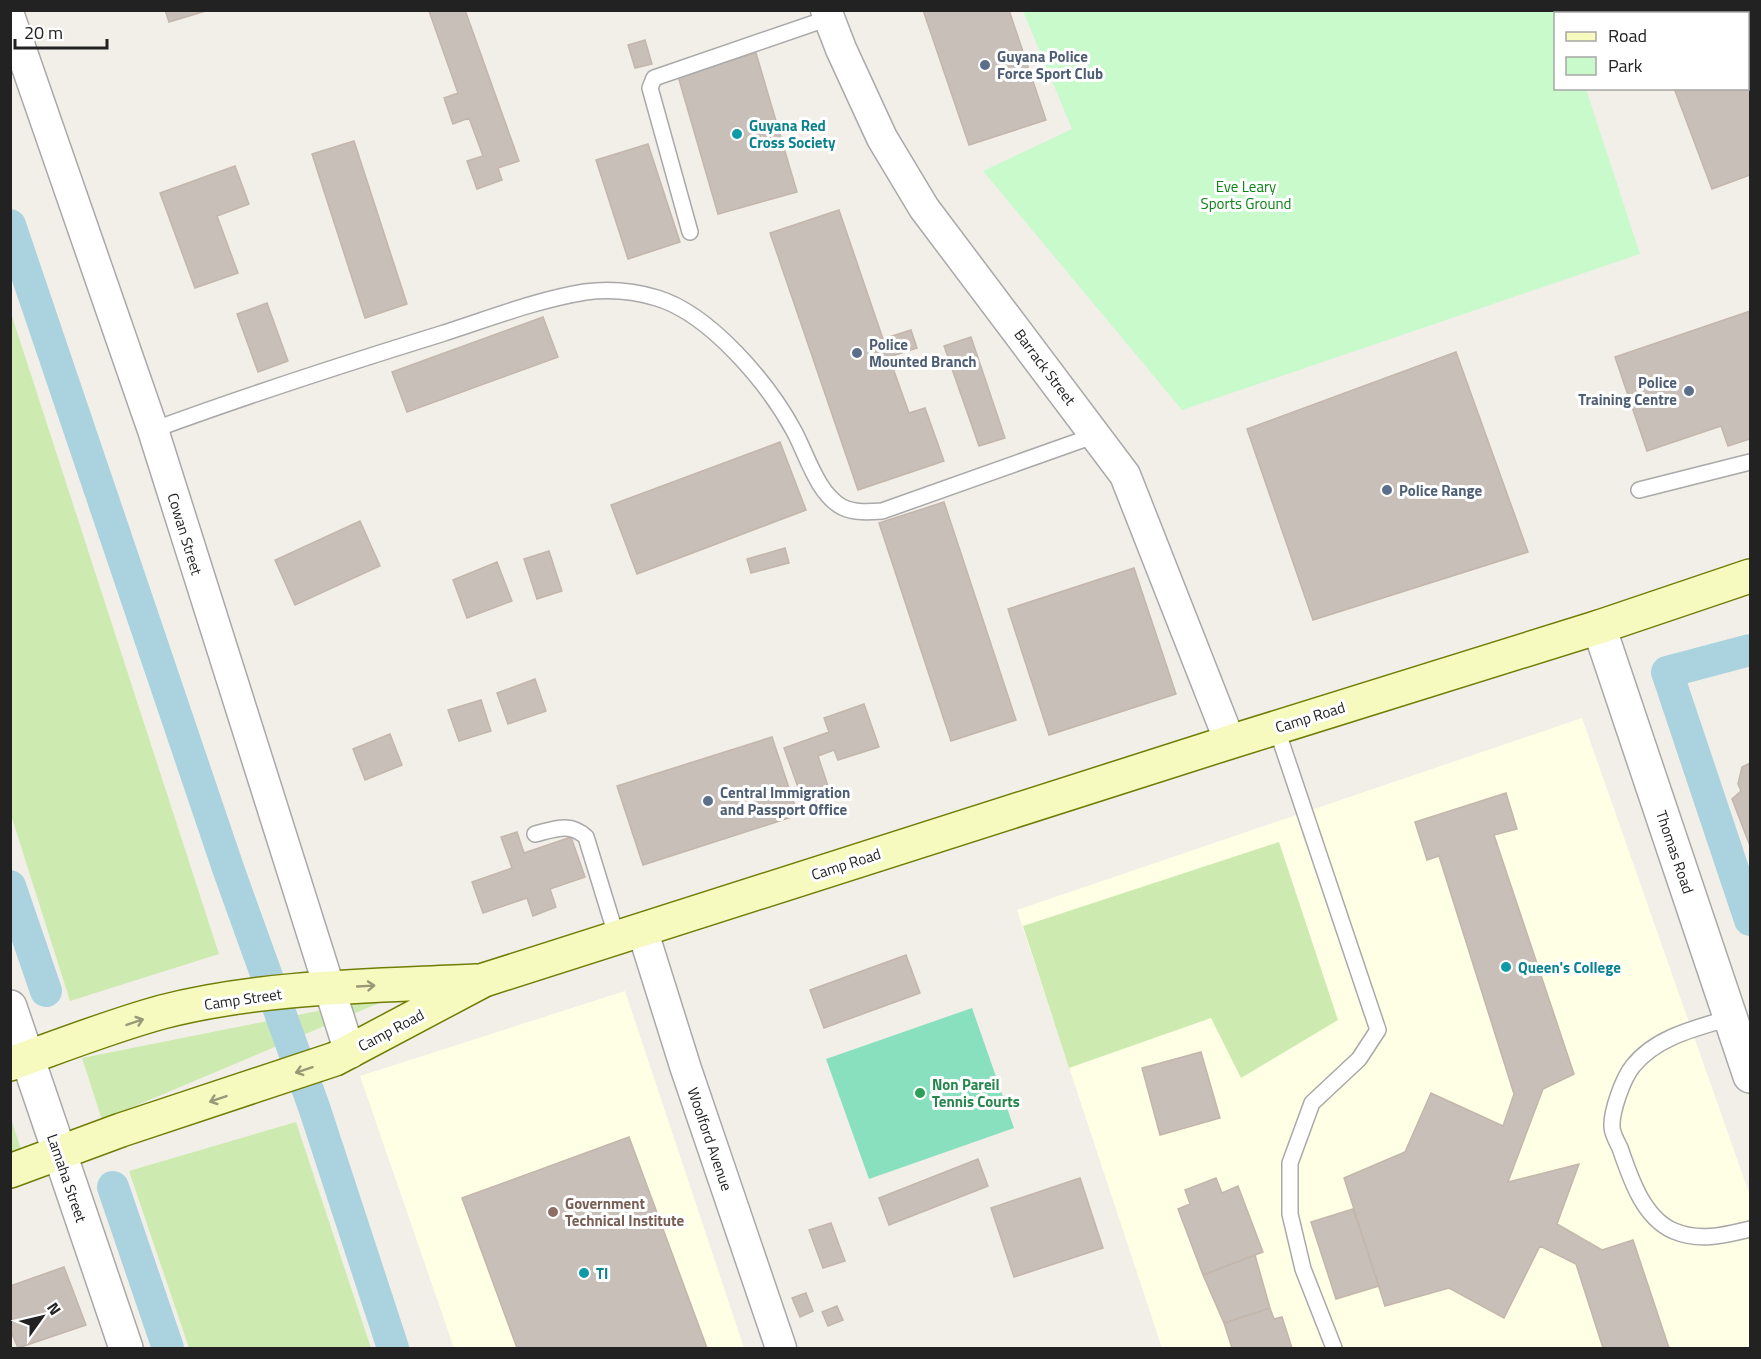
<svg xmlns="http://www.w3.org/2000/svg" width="1761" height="1359" viewBox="0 0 1761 1359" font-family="'Titillium Web',sans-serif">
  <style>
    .education { fill: #ffffe5 }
    .grass { fill: #cdebb0 }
    .park { fill: #c8facc }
    .pitch { fill: #88e0be }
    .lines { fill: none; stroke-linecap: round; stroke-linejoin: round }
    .canal { stroke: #aad3df; stroke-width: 32 }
    .building { fill: #c7bfb8; stroke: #c4b6ab; stroke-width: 1.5 }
    .service-casing { stroke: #a9a9a9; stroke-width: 18 }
    .minor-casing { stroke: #a9a9a9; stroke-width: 33 }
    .tertiary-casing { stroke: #a9a9a9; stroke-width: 36 }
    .secondary-casing { stroke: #707d05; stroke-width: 36 }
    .service { stroke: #fff; stroke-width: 15 }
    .minor { stroke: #fff; stroke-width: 30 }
    .tertiary { stroke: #fff; stroke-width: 33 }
    .secondary { stroke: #f7fabf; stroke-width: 33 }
    .oneway { stroke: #979978 }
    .service-dot { fill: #5c6f8a; stroke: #fff; stroke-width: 2 }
    .culture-dot { fill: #0f9aa8; stroke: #fff; stroke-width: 2 }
    .leisure-dot { fill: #2e9e5b; stroke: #fff; stroke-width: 2 }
    .education-dot { fill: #8d6e63; stroke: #fff; stroke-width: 2 }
    .labels { text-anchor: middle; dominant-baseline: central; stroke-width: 6; stroke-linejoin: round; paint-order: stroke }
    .service-label { font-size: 15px; font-weight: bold; fill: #4e5e75; stroke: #fff; text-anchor: start }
    .culture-label { font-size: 15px; font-weight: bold; fill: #0d838f; stroke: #fff; text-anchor: start }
    .park-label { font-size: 15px; fill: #0c8416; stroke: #fff }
    .street-label { font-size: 15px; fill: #222; stroke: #fff }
    .leisure-label { font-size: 15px; font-weight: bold; fill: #27864d; stroke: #fff; text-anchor: start }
    .education-label { font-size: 15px; font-weight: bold; fill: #785e54; stroke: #fff; text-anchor: start }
  </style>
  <rect width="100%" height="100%" fill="#f2efe9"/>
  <!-- education -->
  <path class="education" d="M1582,718L1750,1196V1348H1162L1017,910Z
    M625,991L744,1348H454L360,1076Z"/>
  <!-- grass -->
  <path class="grass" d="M10,310L219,954L70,1001L11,815Z
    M1279,842L1338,1020L1241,1078L1211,1018L1069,1068L1023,926Z
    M398,995L102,1120L82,1058Z
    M10,1116L22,1152L10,1156Z
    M296,1122L371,1348H189L129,1171Z"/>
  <!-- park -->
  <path class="park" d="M1023,11H1560L1561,13L1556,14V88L1586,89L1640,254L1182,410L983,171L1072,129Z"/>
  <!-- pitch -->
  <path class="pitch" d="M972,1008L1014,1128L869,1179L826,1059Z"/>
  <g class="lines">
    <!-- canal -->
    <path class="canal" d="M10,225L229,871L314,1107L393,1348
      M1750,650L1667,672L1750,920
      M10,886L46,991
      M113,1187L168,1348"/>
  </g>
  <!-- building -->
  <path class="building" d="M165,10H209L169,22Z
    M465,10L519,161L498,168L502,180L477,189L467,161L483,156L469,118L453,124L444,98L458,93L429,11Z
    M923,10H1009L1046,120L969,145Z
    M1627,10H1750V175L1712,189L1674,88H1748V14H1628Z
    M645,40L652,64L635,68L628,45Z
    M756,53L797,192L718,214L678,76Z
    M354,141L407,304L365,318L312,154Z
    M648,144L680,242L628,259L596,160Z
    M235,166L249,204L217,216L238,273L195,288L160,193Z
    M839,210L883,339L911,330L917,348L889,357L909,413L925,408L944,461L858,490L770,233Z
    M267,303L288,361L258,372L237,314Z
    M1750,311V439L1728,446L1721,426L1647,451L1615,357Z
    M543,317L558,357L407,412L392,372Z
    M971,337L1005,438L979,446L944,346Z
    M1456,352L1528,552L1313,620L1247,429Z
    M780,442L806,510L637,574L611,505Z
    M944,502L1016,720L951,741L879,523Z
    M360,521L380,566L295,605L275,560Z
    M785,548L789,563L751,573L747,559Z
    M549,551L562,591L537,599L524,559Z
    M497,562L512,601L467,618L453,580Z
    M1134,568L1176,694L1049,735L1008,609Z
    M535,679L546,711L508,724L497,693Z
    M481,700L491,731L459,741L448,710Z
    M864,704L879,747L838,760L834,750L818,756L831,795L804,804L784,748L829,732L824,718Z
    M390,734L402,765L365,780L353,749Z
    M772,737L798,815L643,865L617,786Z
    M1750,763V846L1732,799L1741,791L1738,784L1742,767Z
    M1506,793L1517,829L1494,835L1574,1074L1543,1089L1508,1182L1579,1164L1557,1224L1602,1250L1633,1240L1669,1348H1603L1576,1264L1540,1246L1504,1318L1449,1288L1385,1306L1344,1178L1405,1152L1431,1093L1503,1126L1514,1094L1439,856L1427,860L1415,822Z
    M517,832L524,853L571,837L585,877L550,889L556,907L533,916L527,898L483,913L472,882L512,868L501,837Z
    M906,955L920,993L824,1028L810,990Z
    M1201,1052L1220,1118L1160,1135L1142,1068Z
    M629,1137L707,1348H517L462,1198Z
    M978,1159L988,1186L889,1225L879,1198Z
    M1080,1178L1103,1248L1014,1277L991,1208Z
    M1216,1178L1222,1193L1238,1186L1263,1252L1203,1275L1178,1209L1190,1204L1185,1190Z
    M1353,1209L1379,1286L1336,1299L1311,1222Z
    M831,1223L845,1261L823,1268L809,1230Z
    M1255,1255L1270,1308L1224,1323L1203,1275Z
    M64,1267L86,1325L18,1348L10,1329V1286Z
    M806,1293L813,1311L800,1317L792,1298Z
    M837,1306L843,1320L828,1326L822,1312Z
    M1270,1308L1274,1319L1282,1317L1292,1348H1232L1224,1323Z"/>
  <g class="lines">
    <defs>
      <path id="service" d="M690,232L650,88L654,78L829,18
        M153,430C248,395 344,364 441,334C488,319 536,300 585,292C608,289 634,291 657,298C710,314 768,383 794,431C807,455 817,493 842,507C854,513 869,512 882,511L1096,435
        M1639,490L1750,462
        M1276,727L1378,1030L1359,1059L1312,1103L1290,1163V1214L1303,1269L1334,1348
        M535,834C555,829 570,822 586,837L617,938
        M1730,1018C1696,1028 1656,1037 1633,1066C1623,1078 1611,1112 1612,1127C1612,1133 1617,1142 1620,1148C1630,1177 1643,1218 1674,1231C1700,1242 1725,1235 1750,1229"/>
      <path id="minor" d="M826,10L841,49L882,138L924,208L1125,475L1230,742
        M10,18L153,430L350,1053
        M642,929L686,1069L781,1348"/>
      <path id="tertiary" d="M1599,627L1750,1076
        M10,1007L126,1348"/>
      <path id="secondary" d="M10,1064C60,1046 111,1026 162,1012C263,986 373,986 476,981
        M10,1171L121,1130L335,1059L484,980L1230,742L1599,627L1750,576"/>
    </defs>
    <!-- service casing -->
    <use href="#service" class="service-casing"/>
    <!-- minor casing -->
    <use href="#minor" class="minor-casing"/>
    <!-- tertiary casing -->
    <use href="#tertiary" class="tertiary-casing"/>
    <!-- secondary casing -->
    <use href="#secondary" class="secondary-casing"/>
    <!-- service -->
    <use href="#service" class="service"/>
    <!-- minor -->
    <use href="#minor" class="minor"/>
    <!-- tertiary -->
    <use href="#tertiary" class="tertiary"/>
    <!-- secondary -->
    <use href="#secondary" class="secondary"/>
  </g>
  <!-- one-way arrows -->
  <defs><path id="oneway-shaft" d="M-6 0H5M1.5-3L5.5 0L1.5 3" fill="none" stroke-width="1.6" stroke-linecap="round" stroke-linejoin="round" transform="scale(1.5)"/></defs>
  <g class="oneway">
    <use href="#oneway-shaft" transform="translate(366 986) rotate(-3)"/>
    <use href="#oneway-shaft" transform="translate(135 1022) rotate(-19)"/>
    <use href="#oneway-shaft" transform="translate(304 1070) rotate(162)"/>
    <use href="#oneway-shaft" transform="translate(218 1099) rotate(161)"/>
  </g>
  <!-- markers -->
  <g class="service-dot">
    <circle cx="985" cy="65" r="6"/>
    <circle cx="857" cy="353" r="6"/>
    <circle cx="1689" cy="391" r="6"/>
    <circle cx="1387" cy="490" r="6"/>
    <circle cx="708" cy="801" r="6"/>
  </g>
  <g class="culture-dot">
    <circle cx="737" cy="134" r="6"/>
    <circle cx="1506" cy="967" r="6"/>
    <circle cx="584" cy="1273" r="6"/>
  </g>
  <circle class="leisure-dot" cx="920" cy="1093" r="6"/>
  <circle class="education-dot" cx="553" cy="1212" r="6"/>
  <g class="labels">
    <!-- service labels -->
    <g class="service-label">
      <text x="997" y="56">Guyana Police<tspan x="997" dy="17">Force Sport Club</tspan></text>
      <text x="869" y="344">Police<tspan x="869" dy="17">Mounted Branch</tspan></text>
      <text x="1677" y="382" text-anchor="end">Police<tspan x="1677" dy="17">Training Centre</tspan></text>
      <text x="1399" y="490">Police Range</text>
      <text x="720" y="792">Central Immigration<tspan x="720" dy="17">and Passport Office</tspan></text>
    </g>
    <!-- culture labels -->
    <g class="culture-label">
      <text x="749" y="125">Guyana Red<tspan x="749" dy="17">Cross Society</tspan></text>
      <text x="1518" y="967">Queen's College</text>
      <text x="596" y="1273">TI</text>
    </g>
    <!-- park labels -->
    <g class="park-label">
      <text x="1246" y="186">Eve Leary<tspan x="1246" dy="17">Sports Ground</tspan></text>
    </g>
    <!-- street labels -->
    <g class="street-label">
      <text transform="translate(1045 367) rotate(53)">Barrack Street</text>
      <text transform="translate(185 534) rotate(73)">Cowan Street</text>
      <text transform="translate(1310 717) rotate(-17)">Camp Road</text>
      <text transform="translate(1675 852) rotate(71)">Thomas Road</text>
      <text transform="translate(846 864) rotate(-18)">Camp Road</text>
      <text transform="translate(243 999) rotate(-8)">Camp Street</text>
      <text transform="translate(391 1030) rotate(-28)">Camp Road</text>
      <text transform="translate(710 1139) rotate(71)">Woolford Avenue</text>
      <text transform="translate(67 1178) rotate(71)">Lamaha Street</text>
    </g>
    <!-- leisure labels -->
    <g class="leisure-label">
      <text x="932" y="1084">Non Pareil<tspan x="932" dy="17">Tennis Courts</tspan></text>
    </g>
    <!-- education labels -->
    <g class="education-label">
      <text x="565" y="1203">Government<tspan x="565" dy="17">Technical Institute</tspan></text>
    </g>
  </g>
  <!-- border -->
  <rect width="1761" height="1359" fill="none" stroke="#222222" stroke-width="24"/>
  <!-- legend -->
  <rect x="1554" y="12" width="195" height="78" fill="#ffffff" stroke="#a7a7a7" stroke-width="1.5"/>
  <rect x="1566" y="32" width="30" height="9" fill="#f7fabf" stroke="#a7a7a7" stroke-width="1.5"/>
  <text x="1608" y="42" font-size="18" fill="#222222">Road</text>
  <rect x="1566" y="57" width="30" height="18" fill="#c8facc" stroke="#a7a7a7" stroke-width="1.5"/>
  <text x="1608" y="72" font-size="18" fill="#222222">Park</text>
  <!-- north arrow -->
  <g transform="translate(42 1317) rotate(56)" stroke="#ffffff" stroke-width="4.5" paint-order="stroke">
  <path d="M0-4.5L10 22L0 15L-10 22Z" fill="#222222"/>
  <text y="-9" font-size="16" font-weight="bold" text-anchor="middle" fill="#222222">N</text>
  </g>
  <!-- scale -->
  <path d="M15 39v9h92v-9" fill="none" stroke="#222222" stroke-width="3"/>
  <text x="24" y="39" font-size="18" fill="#222222" stroke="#ffffff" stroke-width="4.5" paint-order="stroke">20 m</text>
</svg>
